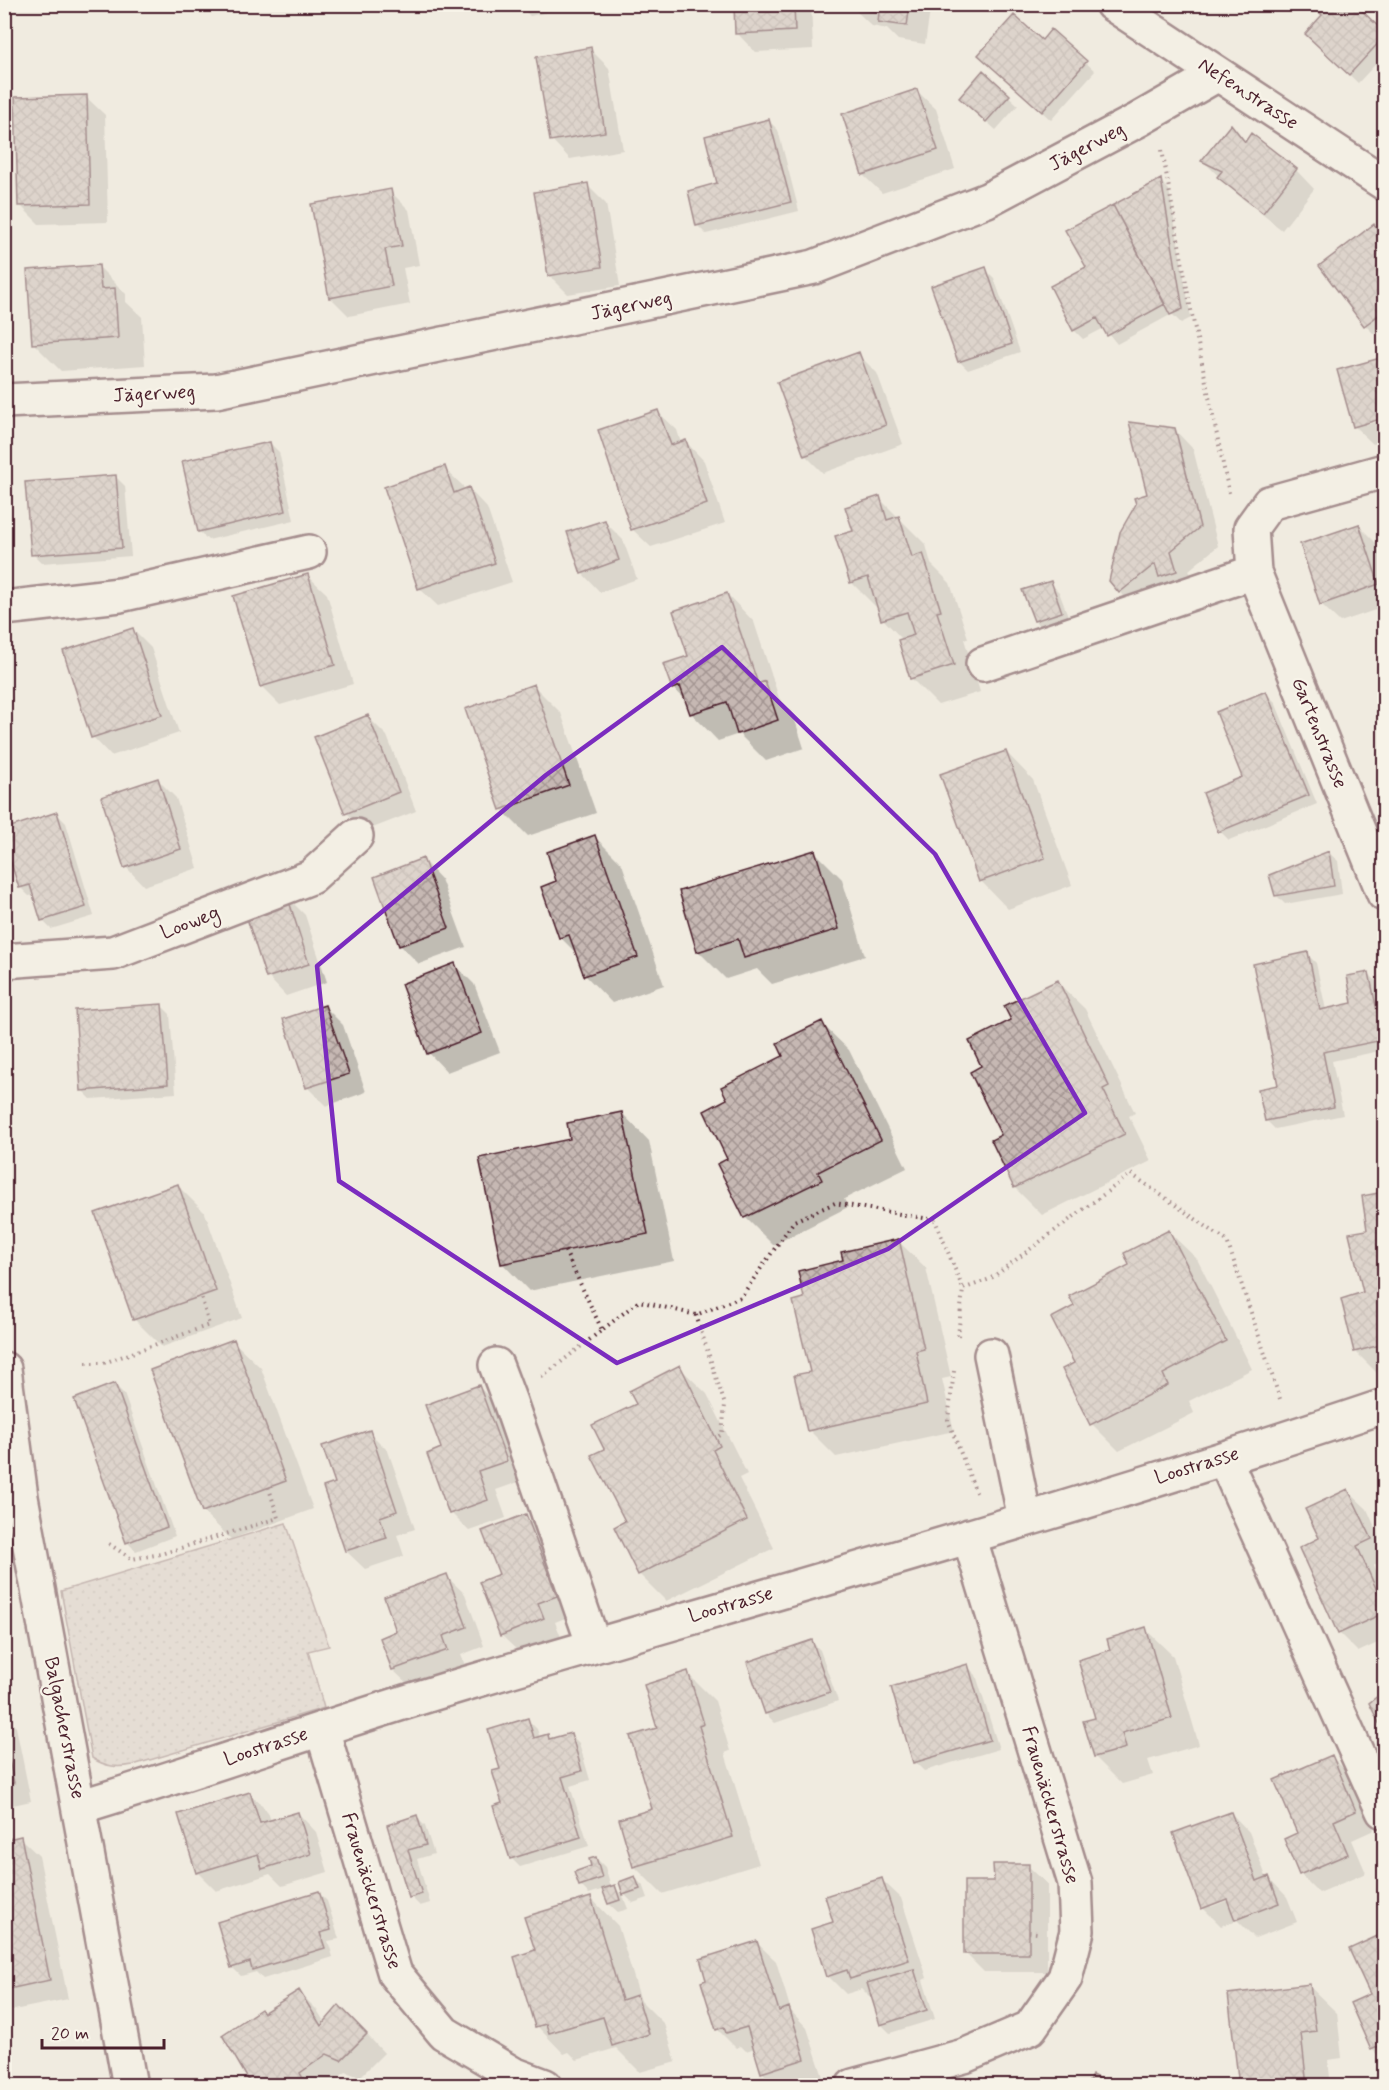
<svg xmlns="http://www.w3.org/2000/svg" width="1389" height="2090" viewBox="0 0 1389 2090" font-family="Mynerve,sans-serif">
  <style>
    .grass { fill: url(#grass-dots); stroke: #917678; stroke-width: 1.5 }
    .shadow { fill: #0003; fill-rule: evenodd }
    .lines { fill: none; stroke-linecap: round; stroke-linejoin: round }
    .stream { stroke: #8b6f72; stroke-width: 12 }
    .building { fill: url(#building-cross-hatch); stroke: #4a1f2b; stroke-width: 1.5 }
    .minor-casing { stroke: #4a1f2b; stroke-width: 38 }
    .path { stroke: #4a1f2b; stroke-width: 4; stroke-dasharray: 1.5 4.5; stroke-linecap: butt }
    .minor { stroke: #f7f3e8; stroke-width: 33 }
    .marked { fill: none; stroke: #7b2cbf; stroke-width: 4.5; stroke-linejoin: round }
    .labels { text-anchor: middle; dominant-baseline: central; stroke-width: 4.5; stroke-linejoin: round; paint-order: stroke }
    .street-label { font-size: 20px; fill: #4a1f2b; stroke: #f7f3e8 }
  </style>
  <defs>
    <pattern id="grass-dots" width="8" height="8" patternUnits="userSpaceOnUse" patternTransform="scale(1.5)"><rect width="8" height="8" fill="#d8cdc6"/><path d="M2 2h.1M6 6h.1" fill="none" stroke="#bbb0aa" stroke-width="1.8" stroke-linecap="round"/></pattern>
    <pattern id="building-cross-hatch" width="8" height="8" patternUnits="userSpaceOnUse" patternTransform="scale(1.5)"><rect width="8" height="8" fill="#c6b8b3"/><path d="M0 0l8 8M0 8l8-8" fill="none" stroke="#a39592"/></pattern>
  </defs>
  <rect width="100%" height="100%" fill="#f0ebe0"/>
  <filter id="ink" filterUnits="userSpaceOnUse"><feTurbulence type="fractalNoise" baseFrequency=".0167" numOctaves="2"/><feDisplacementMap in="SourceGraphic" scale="12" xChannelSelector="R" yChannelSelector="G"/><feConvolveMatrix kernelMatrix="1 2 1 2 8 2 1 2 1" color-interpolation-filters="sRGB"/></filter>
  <g filter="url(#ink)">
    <!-- grass -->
    <path class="grass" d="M286,1523L329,1646L308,1651L324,1708L133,1765C117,1768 106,1767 92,1758L61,1591Z"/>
    <!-- shadow -->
    <path class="shadow" d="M518,4H583L530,16Z
      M735,4H811L813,49L755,52L737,33Z
      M853,4H931L925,44L898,40L887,29L872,26L853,8Z
      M1352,4L1384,35V55L1358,83L1307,34Z
      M1051,31L1095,71L1051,120L989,64L1042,42Z
      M590,49L609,68L623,150L570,159L552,140Z
      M983,72L1018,105L996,130L970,107Z
      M917,91L936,109L955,169L882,193L863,175L844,115Z
      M86,97L105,115L108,222L39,224L20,205Z
      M769,121L778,130L799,211L706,234L697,225L719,184Z
      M1231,126L1247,142L1252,135L1296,170L1314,189L1282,230L1238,195L1203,161Z
      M1160,181L1169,190L1191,318L1181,323L1172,314L1117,344L1104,328L1083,339L1074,330L1088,268Z
      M587,185L606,204L620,286L568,294L550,276L536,194Z
      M390,191L409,210L419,265L403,268L410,304L349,316L330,297Z
      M1374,226L1384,237V326L1374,334L1365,325L1321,266Z
      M98,266L126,294V302L142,317L145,365L61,371L33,343Z
      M985,269L994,278L1020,352L968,370L959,361Z
      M858,354L877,373L903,444L823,473L805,455Z
      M1384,358V416L1365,422V425L1384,420V441L1373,444L1354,426L1339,371Z
      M658,412L677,430L681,443L686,442L704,461L725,523L651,547L632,529Z
      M1175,430L1193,449L1218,546L1189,570L1195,590L1138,610L1120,592L1149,495Z
      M270,443L279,452L294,520L208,540L199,531Z
      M444,468L463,486L464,491L469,489L487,508L512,582L438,606L419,588Z
      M116,477L125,486L131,556L42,563L33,554Z
      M879,498L926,545L931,564L950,583L968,638L964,639L980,692L938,705L911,678L903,640L883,619L879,610L851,582L855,532Z
      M605,522L623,540L637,579L600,592L582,573Z
      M1359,526L1377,544L1384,566V607L1340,622L1321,604Z
      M308,576L327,594L353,684L280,705L261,686Z
      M1050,583L1059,592L1070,621L1044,630L1035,621Z
      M727,594L754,622L779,698L792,711L804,748L766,761L739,734L718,741L691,713L687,701L673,688Z
      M133,630L151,648L179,733L111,756L93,737Z
      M534,686L561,713L596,813L528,836L501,809Z
      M1266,693L1275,702L1317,804L1229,840L1220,831L1244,778Z
      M368,717L387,736L416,811L365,831L347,813Z
      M1006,752L1033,780L1072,885L1008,909L981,881Z
      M158,780L176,798L198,868L144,886L126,867Z
      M57,814L66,823L94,916L51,929L42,920L35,895L29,896L20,887Z
      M595,837L622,864L664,985L612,1003L585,975L578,955L560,937L558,882Z
      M815,852L842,879L865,956L772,984L757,969L726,979L698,951Z
      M1329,853L1338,861L1342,894L1285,904L1276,895Z
      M423,860L441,879L466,947L419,964L400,945Z
      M286,896L305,915L327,982L286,996L268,977Z
      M1307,954L1316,963L1326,1010L1354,1004L1368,973L1377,982L1384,1017V1050L1332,1061L1343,1115L1275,1129L1266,1120L1280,1086Z
      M455,965L474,984L500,1052L447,1072L429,1053Z
      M1057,982L1085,1009L1135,1113L1129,1116L1151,1161L1042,1215L1015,1188L1003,1135L983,1067L1013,1021Z
      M161,1005L170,1014L176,1093L91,1099L82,1090Z
      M325,1007L343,1025L366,1092L326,1106L307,1087Z
      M821,1023L849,1050L907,1168L844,1199L848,1207L773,1245L745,1217L719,1165L729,1159V1100L785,1057Z
      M622,1113L649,1141L674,1261L529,1291L502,1263L572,1140Z
      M177,1185L205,1213L242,1318L162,1347L134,1319L97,1214Z
      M1384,1194V1380L1355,1351L1364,1293L1368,1231L1364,1198Z
      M1169,1232L1197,1259L1252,1369L1189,1401L1194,1413L1119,1451L1092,1424L1076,1363V1307L1131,1266Z
      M898,1241L926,1268L951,1377L942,1379L954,1431L836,1457L809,1430L812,1373L806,1299L844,1262Z
      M233,1341L261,1368L313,1509L231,1539L203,1512L152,1371Z
      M679,1367L707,1394L747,1474L739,1478L774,1548L666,1601L639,1574L627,1522L606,1450L638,1405Z
      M115,1385L124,1394L175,1536L136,1551L127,1542Z
      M479,1387L497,1405L524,1480L496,1490L506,1518L469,1531L451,1513L443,1449Z
      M369,1432L388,1451L415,1529L397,1535L404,1556L365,1569L346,1551L325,1488L337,1484Z
      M1348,1491L1367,1509L1384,1548V1560L1374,1565L1384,1587V1640L1358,1652L1339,1633L1321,1539Z
      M525,1515L544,1534L575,1614L555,1622L561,1637L520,1653L501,1635V1575Z
      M446,1576L465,1594L484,1646L461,1655L466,1668L412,1688L393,1670L398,1632Z
      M1145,1629L1173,1656L1199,1745L1148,1760L1153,1775L1122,1784L1095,1757L1097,1719L1112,1651Z
      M811,1641L820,1650L838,1701L775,1723L766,1714Z
      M967,1666L976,1675L999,1749L924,1771L915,1762Z
      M687,1673L715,1701L730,1751L725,1753L759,1864L662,1894L634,1866L653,1810L659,1729Z
      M1384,1693V1730L1370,1703Z
      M4,1715L16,1727L31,1801L4,1807Z
      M528,1720L537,1729L540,1738L547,1736L552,1740L570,1734L579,1743L590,1780L570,1786L589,1846L520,1867L511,1858L502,1770Z
      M1332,1757L1351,1776L1374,1830L1352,1840L1366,1873L1319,1893L1301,1875L1286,1840L1299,1834Z
      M250,1794L268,1812L271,1821L298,1813L316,1832L328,1872L282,1886L270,1874L216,1891L197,1872Z
      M1231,1813L1249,1832L1267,1879L1269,1878L1287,1897L1297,1922L1255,1938L1237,1920L1221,1926L1203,1908ZM1233,1895L1234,1898L1211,1907V1904Z
      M416,1817L425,1826L434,1854L417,1859L430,1903L420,1906L411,1897L389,1826Z
      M20,1838L39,1856L68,1999L4,2012V1841Z
      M596,1858L605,1867L611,1888L614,1887L623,1896L628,1909L618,1912L609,1904L604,1889L589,1894L580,1885L593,1867Z
      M1028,1866L1047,1884V1972H984L966,1954L995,1882Z
      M635,1878L644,1887L648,1898L633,1903L624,1894Z
      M882,1880L901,1898L927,1978L923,1980L935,2019L890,2033L881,2024L873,1996L870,1997L862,1989L846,1994L828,1976L835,1922Z
      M318,1892L327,1901L339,1939L328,1941L333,1957L263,1979L256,1972L241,1976L232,1967Z
      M591,1898L618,1926L641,2001L664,2024L676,2062L640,2072L616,2048L577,2060L569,2052L564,2054L537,2026V1951Z
      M1384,1935V2062L1372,2049V1995L1351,1949Z
      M757,1943L776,1961L791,2011L807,2028L823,2077L797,2086H776L762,2072L755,2048L746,2051L741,2046L736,2048L717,2029Z
      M1309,1986L1337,2013L1342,2058L1328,2060L1331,2086H1241Z
      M299,1992L317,2010L325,2023L358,2025L384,2053L360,2077L346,2072L326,2086H254L224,2036L264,2014Z"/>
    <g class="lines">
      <!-- stream -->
      <path class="stream" d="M4,2085L5,2086"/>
    </g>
    <!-- building -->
    <path class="building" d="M734,4H794L795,31L735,34Z
      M852,4H910L907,26L878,22L879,12L851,8Z
      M1311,4H1355L1384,32V37L1349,75L1305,34L1322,15Z
      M1014,15L1042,40L1051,29L1087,61L1042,112L978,55Z
      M591,47L605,132L550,141L536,57Z
      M983,70L1010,95L986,122L959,98Z
      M917,89L938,150L862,175L842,114Z
      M87,95L90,204L18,206L15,97Z
      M769,119L791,202L696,226L688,191L717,183L705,136Z
      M1231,124L1245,142L1251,133L1297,169L1263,213L1217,177L1222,171L1201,161Z
      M1161,179L1183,309L1170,315L1113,205Z
      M588,183L602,267L548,276L534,192Z
      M391,189L402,246L385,249L392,286L329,298L311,204Z
      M1113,205L1165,304L1107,336L1097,318L1073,331L1050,286L1086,267L1065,230Z
      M1374,224L1384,238V311L1364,326L1319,266Z
      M99,265L101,289L115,288L118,338L32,344L27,270Z
      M986,267L1012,344L958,362L931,286Z
      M859,352L886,425L804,456L777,382Z
      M1384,357V418L1353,427L1337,370Z
      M658,410L671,445L686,440L707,504L631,530L598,430Z
      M1129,422L1175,428L1200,527L1171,551L1177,571L1159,577L1155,564L1119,593L1109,581L1120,532L1136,504L1134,498L1147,494Z
      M270,442L286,511L198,532L182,461Z
      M445,466L454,493L469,487L495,563L418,589L384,487Z
      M116,475L122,548L31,555L25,482Z
      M880,496L887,520L899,516L912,557L923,553L941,611L937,612L954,665L910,679L898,640L914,635L907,612L881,620L868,577L850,583L835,536L853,531L845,507Z
      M605,520L619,560L581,574L567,532Z
      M1359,524L1379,584L1320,605L1300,544Z
      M308,574L335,665L260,687L233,596Z
      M1051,581L1062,612L1034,621L1022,590Z
      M727,593L758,684L765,681L778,720L737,734L727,702L690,714L680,686L672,689L663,664L688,656L673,611Z
      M133,628L162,715L91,738L63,651Z
      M534,684L569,785L500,810L465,709Z
      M1266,691L1309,795L1218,832L1203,793L1242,777L1216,712Z
      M368,715L399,792L345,814L314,737Z
      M1006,751L1045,858L979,882L940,774Z
      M158,778L181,849L124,868L101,797Z
      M57,812L86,907L41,921L30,885L19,888L4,841V829Z
      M595,835L638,957L584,976L569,935L559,938L541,887L556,881L547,852Z
      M815,850L839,929L744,958L738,939L697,952L679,891Z
      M1329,851L1334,886L1275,896L1269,875Z
      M423,858L449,928L399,946L374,877Z
      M287,895L309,964L266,978L244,909Z
      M1308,952L1320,1010L1352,1003L1347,976L1369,972L1383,1040L1323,1052L1334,1107L1265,1121L1258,1089L1278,1085L1253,964Z
      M455,963L482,1033L427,1054L401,984Z
      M1058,980L1109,1086L1103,1089L1125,1134L1014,1188L991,1140L1001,1135L970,1072L981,1066L969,1041L1011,1020L1004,1006Z
      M162,1004L168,1084L81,1091L75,1010Z
      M325,1005L349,1074L306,1088L283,1019Z
      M822,1021L881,1140L818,1172L822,1180L744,1218L717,1164L727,1159L704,1111L727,1099L721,1087L783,1056L777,1043Z
      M622,1112L648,1234L501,1264L479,1158L570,1139L567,1123Z
      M178,1184L216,1291L133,1320L95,1213Z
      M1384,1192V1344L1354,1352L1341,1299L1363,1292L1349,1233L1367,1230L1362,1196Z
      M1169,1230L1226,1341L1163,1374L1168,1385L1090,1425L1062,1369L1074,1363L1051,1318L1074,1306L1069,1296L1129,1265L1124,1253Z
      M899,1239L924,1349L916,1351L927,1404L807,1431L794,1375L810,1372L793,1301L804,1298L798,1271L843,1260L841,1252Z
      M234,1339L286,1481L202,1512L150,1370Z
      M680,1365L720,1446L713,1450L747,1520L638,1575L614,1527L625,1521L591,1455L604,1449L592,1425L636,1404L629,1391Z
      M115,1383L167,1527L126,1543L74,1399Z
      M479,1385L507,1461L478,1471L488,1500L449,1514L427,1454L441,1448L425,1405Z
      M370,1430L397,1511L380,1517L387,1538L345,1551L323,1487L335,1483L322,1446Z
      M1348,1489L1372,1539L1357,1546L1384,1606V1613L1338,1634L1299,1548L1319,1538L1305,1509Z
      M526,1514L557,1596L538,1603L544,1618L500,1636L479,1582L499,1574L482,1531Z
      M447,1574L467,1627L443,1636L448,1650L392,1670L380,1638L396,1631L384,1597Z
      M1146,1627L1172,1718L1122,1733L1126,1748L1094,1757L1083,1721L1095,1718L1078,1660L1110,1650L1107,1639Z
      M812,1640L830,1692L765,1714L747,1662Z
      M968,1664L990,1740L913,1763L891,1687Z
      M688,1671L704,1724L699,1726L733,1837L633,1867L619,1819L652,1809L630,1736L657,1728L644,1685Z
      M1384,1691V1733L1369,1703Z
      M528,1718L534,1738L548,1734L549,1739L571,1733L582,1771L562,1777L581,1837L510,1859L493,1806L502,1803L492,1771L500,1769L488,1730Z
      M4,1738L14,1783L4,1785Z
      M1332,1755L1356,1811L1334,1821L1348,1854L1299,1875L1284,1839L1297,1833L1274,1780Z
      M250,1792L260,1823L298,1812L311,1854L262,1869L258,1854L196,1873L178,1814Z
      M1231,1812L1257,1881L1269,1876L1279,1903L1235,1920L1227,1899L1201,1909L1173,1833Z
      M417,1815L426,1845L408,1850L422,1894L409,1898L387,1825Z
      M21,1836L50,1980L4,1990V1840Z
      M596,1857L602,1878L579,1886L574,1872L591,1866L589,1859Z
      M993,1864H1029V1954H964V1881H994Z
      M635,1876L640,1889L623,1895L619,1882Z
      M882,1878L909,1960L850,1979L847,1970L826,1977L811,1929L833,1922L825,1896Z
      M615,1885L620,1900L608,1904L602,1889Z
      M319,1891L331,1930L320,1933L325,1948L252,1970L250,1962L231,1968L217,1922Z
      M591,1897L622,2000L637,1995L649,2034L612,2046L603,2017L549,2033L546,2024L535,2027L514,1957L535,1950L524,1917Z
      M1384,1933V2044L1371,2050L1350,2003L1370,1994L1349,1949Z
      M757,1941L779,2011L789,2007L805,2059L761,2073L747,2027L726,2033L724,2027L716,2030L701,1982L706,1980L700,1959Z
      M914,1969L927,2010L880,2025L867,1983Z
      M1310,1984L1316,2031L1301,2033L1307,2086H1239L1228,1994Z
      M299,1990L321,2026L339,2005L367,2034L341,2060L327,2054L300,2073L304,2080L295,2086H267L264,2079L252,2086L222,2035L261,2009L263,2013Z
      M1092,2075L1115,2086H1087Z"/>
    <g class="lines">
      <defs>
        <path id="minor" d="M1112,4L1384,183
          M4,401L216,391L814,267L987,200L1138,120L1218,74
          M1384,471L1269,503L1251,528L1254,572L1384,894
          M4,608L120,595L309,552
          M983,664L1254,572
          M4,961L113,953L311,877L356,836
          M991,1355L1025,1519
          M496,1365L510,1402L594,1646
          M4,1369L21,1497L130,2086
          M1224,1458L1383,1811
          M322,1729L395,1974L444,2033L513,2074L545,2086
          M79,1807C212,1767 344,1719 478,1680C780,1591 1085,1507 1384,1406
          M853,2086L964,2056L1030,2028L1065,1978L1077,1931L1075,1883L969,1536"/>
      </defs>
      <!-- minor casing -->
      <use href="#minor" class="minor-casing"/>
      <!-- path -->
      <path class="path" d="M1162,150L1190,305L1229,493
        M565,1251L602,1330
        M696,1315L725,1405L722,1434L716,1438
        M958,1336L963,1289L990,1279L1131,1174L1227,1241L1281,1402
        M86,1363H104L209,1325L201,1296
        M954,1371L948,1420L977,1495
        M542,1377L639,1301L696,1315L741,1297L794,1221L835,1203L935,1220L963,1289
        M109,1544L132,1559L161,1554L278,1518L269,1488
        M1029,1932L1037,1933"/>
      <!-- minor -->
      <use href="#minor" class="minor"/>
    </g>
  </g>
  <!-- marked area -->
  <path d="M0 0H1389V2090H0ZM722,647L935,854L1085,1113L888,1249L617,1363L339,1181L317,966L546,775Z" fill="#f0ebe0" fill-opacity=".55" fill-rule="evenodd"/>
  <path class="marked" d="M722,647L935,854L1085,1113L888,1249L617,1363L339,1181L317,966L546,775Z"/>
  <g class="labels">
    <!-- street labels -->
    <g class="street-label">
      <text transform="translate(1248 94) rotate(33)">Nefenstrasse</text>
      <text transform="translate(1087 147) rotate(-28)">Jägerweg</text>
      <text transform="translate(631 306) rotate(-12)">Jägerweg</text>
      <text transform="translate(154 394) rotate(-3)">Jägerweg</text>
      <text transform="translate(1319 733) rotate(68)">Gartenstrasse</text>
      <text transform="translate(190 923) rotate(-21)">Looweg</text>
      <text transform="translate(1197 1466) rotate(-17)">Loostrasse</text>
      <text transform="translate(731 1605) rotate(-16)">Loostrasse</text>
      <text transform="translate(64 1728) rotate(79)">Balgacherstrasse</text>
      <text transform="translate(266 1747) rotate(-18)">Loostrasse</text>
      <text transform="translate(1050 1805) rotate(74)">Frauenäckerstrasse</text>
      <text transform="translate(371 1891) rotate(73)">Frauenäckerstrasse</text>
    </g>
  </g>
  <!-- margin -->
  <rect width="1389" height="2090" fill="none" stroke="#f7f3e8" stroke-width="24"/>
  <rect x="12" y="12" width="1365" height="2066" fill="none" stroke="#4a1f2b" stroke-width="2" filter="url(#ink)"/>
  <!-- scale -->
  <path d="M42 2039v9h122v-9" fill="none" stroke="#4a1f2b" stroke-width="3"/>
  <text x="51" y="2039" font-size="18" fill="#4a1f2b" stroke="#f7f3e8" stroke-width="4.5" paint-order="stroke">20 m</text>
</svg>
